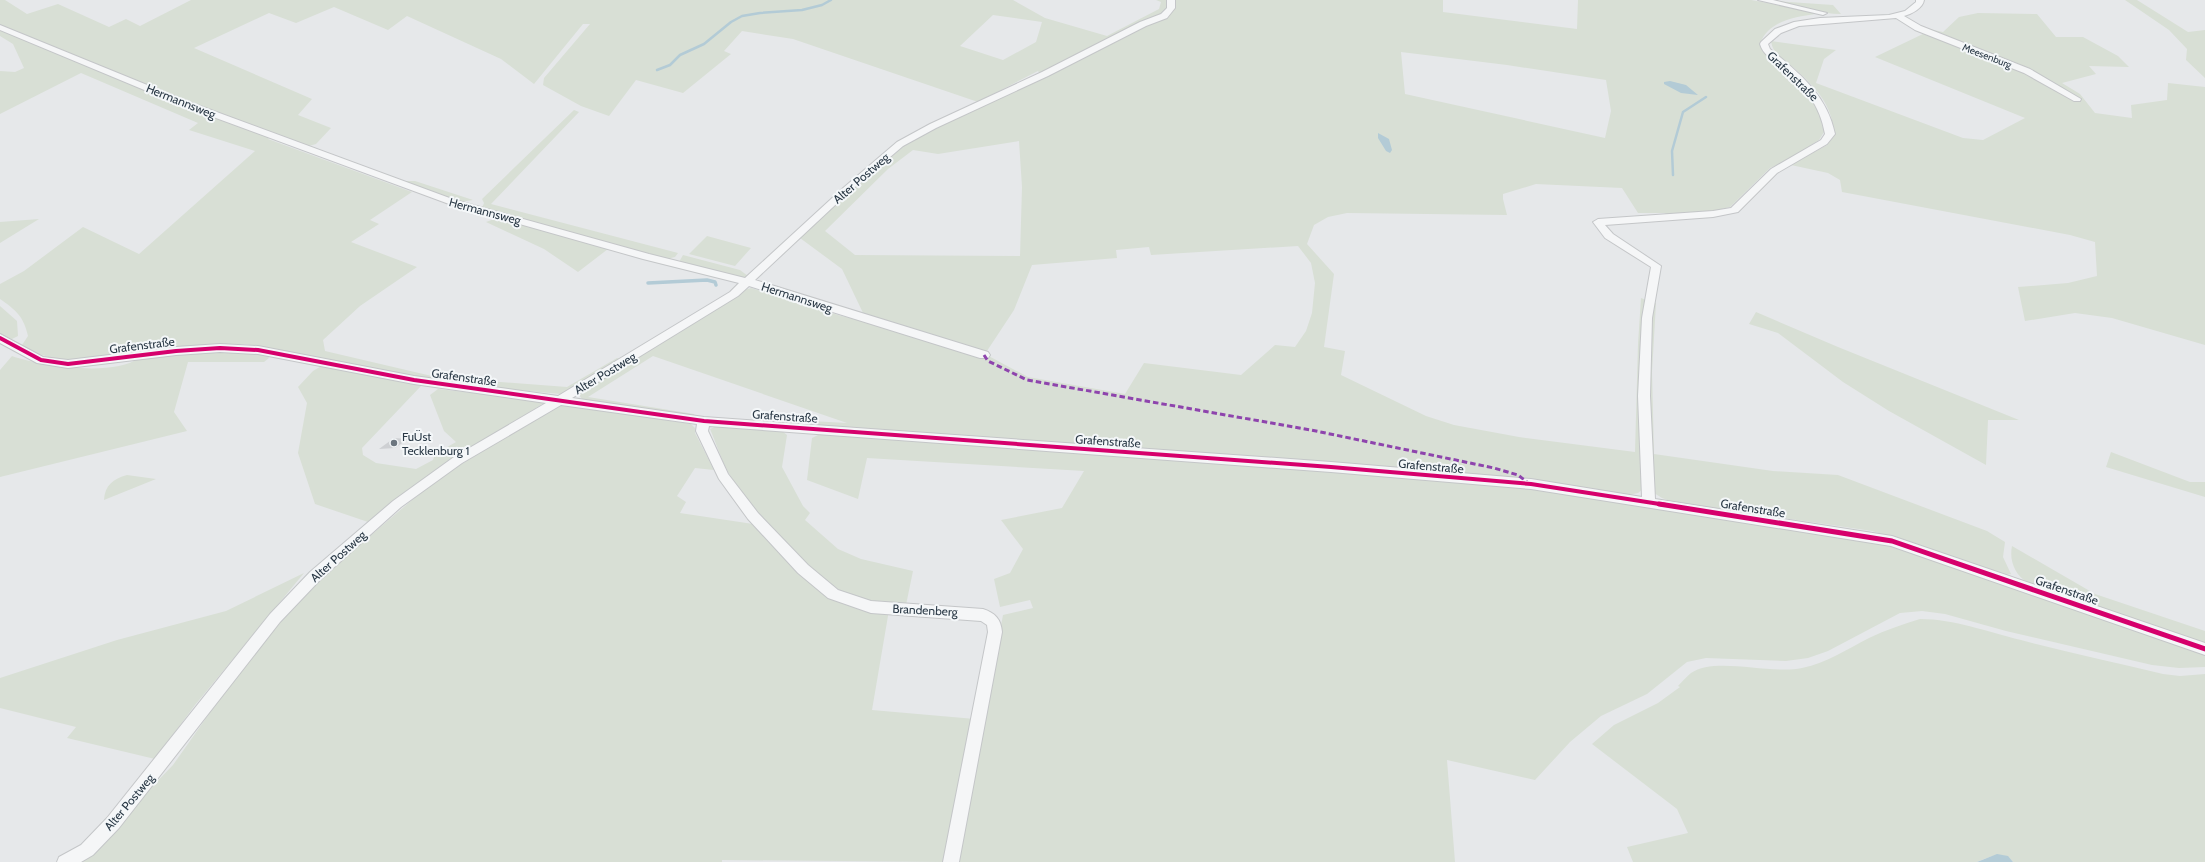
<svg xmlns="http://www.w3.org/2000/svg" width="2205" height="862" viewBox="0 0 2205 862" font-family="Cabin,sans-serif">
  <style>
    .green { fill: #d8dfd5; fill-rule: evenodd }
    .water { fill: #b3cbd6 }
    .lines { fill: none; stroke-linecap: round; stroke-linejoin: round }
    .stream-far1 { stroke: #b3cbd6; stroke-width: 2.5 }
    .stream { stroke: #b3cbd6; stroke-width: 3.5 }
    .building { fill: #ced0d3 }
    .street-casing { stroke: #c4c6c8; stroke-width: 2 }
    .street { fill: #f5f6f7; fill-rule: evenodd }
    .quiet { stroke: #8e44ad; stroke-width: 3; stroke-dasharray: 5.5 3; stroke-linecap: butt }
    .cycleway-far1-casing { stroke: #f4f7f9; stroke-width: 6 }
    .cycleway-casing { stroke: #f4f7f9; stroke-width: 8 }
    .cycleway-far1 { stroke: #d6006c; stroke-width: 4 }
    .cycleway { stroke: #d6006c; stroke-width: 5 }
    .poi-dot { fill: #6c767f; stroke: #f4f7f9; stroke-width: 1.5 }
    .labels { text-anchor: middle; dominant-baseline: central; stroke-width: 4; stroke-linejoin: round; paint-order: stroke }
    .far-street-label { font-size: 10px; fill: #2a3946; stroke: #f4f7f9 }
    .street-label { font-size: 12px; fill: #2a3946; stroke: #f4f7f9 }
    .poi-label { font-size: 12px; fill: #2a3946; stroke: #f4f7f9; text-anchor: start }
  </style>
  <rect width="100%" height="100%" fill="#e6e8ea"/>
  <!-- green -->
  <path class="green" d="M0,0H5L27,14L58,4L109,27L126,19L140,26L191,0H1013L1045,18L1107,36L1159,9L1161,2L1156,0H1443V12L1577,29L1578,0H1751L1816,12L1815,14C1795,17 1768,21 1760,44L1764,52L1816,99L1824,132L1819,140L1790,159L1770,168L1730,207L1709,212L1671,216L1664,213H1638L1622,188L1536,184L1503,194V199L1507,215L1347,213L1328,217L1314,225L1307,244L1334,274L1324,347L1345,351L1341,375L1426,416L1454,425L1519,437L1635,452L1638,344L1641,298L1646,300L1643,489L1638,493L1629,495L1572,488L1530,478L1517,480L1318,461L942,436L810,424L811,421L847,423L653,356L588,397L694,414L695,416L582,399L579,395L583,390L741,291L751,288L838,315L945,343L925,332L864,315L842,269L800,238L841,199L904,146L942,125L1043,78L1038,71L978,102L793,39L742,31L724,51L731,54L683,93L636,80L609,116L581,106L543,85L544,78L590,24H583L534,84L501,59L407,16L388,30L334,7L296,23L269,13L194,48L312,99L298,115L331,128L316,144L309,146L273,134L268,139L412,192L370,220L379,224L351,242L417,267L360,306L323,340L325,351L436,377L567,387L617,358L621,359L569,392L560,394L445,383L319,357L245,344L166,347L80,359L58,360L20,348L28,336C24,317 16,310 0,299V284L24,271L83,227L139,254L255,151L189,130L198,123L81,73L0,114V71L15,72L24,68L13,44L0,36ZM993,15L1042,22L1036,42L1003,60L960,46ZM1401,52L1507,65L1606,80L1611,111L1605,138L1405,94ZM1019,141L1022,187L1020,256L855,255L825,231L888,169L913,150L938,154ZM1298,246L1311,263L1315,283L1312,313L1306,331L1295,347L1275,345L1241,375L1144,363L1125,394L1028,377L985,354L1014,310L1032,265L1117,258L1116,250L1149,247L1151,255Z
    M2125,0H2137L2188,32L2205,30V78L2186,60L2187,49L2169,30Z
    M1776,1L1833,5L1841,14C1820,14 1797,5 1776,1Z
    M1978,13L2037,14L2056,37H2083L2118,56L2129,67L2089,66L2096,74L2062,83L2080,94L2095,113L2132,118L2131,105L2167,100L2168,83L2205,87V345L2112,318L2075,313L2025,321L2018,287L2068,283L2097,276L2095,242L2070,235L1842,192L1840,180L1828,173L1791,165L1827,145L1834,135C1833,105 1816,88 1794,68C1784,60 1773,55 1771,41L1836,50L1824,59L1816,83L1963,138L1983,140L2025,118L1875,57L1925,33L1919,27L1943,32L1959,17Z
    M574,110L579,112L491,204L678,253L675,257L667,259L482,208L484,203L482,199Z
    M402,181H415L473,200L460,202Z
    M497,218L608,249L578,272L544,249L486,222Z
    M39,219L0,243V222Z
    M707,236L751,248L735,266L689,254Z
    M683,255L740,270L748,276L743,278L679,262Z
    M1653,302L1656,303L1652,372L1654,454L1773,471L1838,475L1987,531L2005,542L2003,557L2011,574L2005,575L1904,540L1872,531L1673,502L1662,498L1654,493L1646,404Z
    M0,306L17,321L18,336L12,339L0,334Z
    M1756,312L1838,347L2019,420H1988L1986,465L1889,411L1843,382L1778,333L1749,324Z
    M216,352H252L267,355L269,358L264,362H188L174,412L187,431L0,477V370L12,356C40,366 114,377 139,358Z
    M323,365L421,386L362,448L363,455L376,463L416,469L433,460L435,454L456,442L444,431L430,395L438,389L543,401L544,403L440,467L368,522L315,504L298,453L307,403L298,387L313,371Z
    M563,405L691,424L695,428V433L714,470L695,468L677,496L686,502L680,513L753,524C773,548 819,597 849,606C862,610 875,610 889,610L872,710L975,719L945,862L722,860V862H72L91,850L173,765L216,704L281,621L321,578L426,488L455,468L553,408Z
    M717,426L782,431L787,435L782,467L803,506L810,513L805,520L838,549L861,559L913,571L906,605C889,603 872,603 855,597C816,585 749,507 728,472C721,459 716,443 710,429Z
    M820,434L1473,482L1587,496L1881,541L2205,652V667L2179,668L2152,665L2006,631L1945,614L1922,611L1900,613L1828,651L1808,658L1786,661L1706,658L1687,662L1647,694L1601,716L1570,742L1535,780L1447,760L1455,862H957L1003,615L1033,608L1030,600L1000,607L994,579L1010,573L1023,549L1001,520L1062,508L1084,471L867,458L858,499L807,480L812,438Z
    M2111,452L2190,482H2205V497L2106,467Z
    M127,475L156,479L104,500C105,485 113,479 127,475Z
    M2012,546L2095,594L2205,631V646L2028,583C2015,575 2009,561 2012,546Z
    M304,573L195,705L155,759L67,738L76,727L0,708V678L117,640L226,611Z
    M1920,619C1955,619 1987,632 2021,640C2068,653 2116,662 2163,674L2180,676L2205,674V862H2013C2002,850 1990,857 1977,862H1633L1627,847L1688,833L1677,809L1592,744L1614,725L1658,703L1680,687L1678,686C1682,682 1686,677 1691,673C1715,656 1772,675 1802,668C1827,663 1847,649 1869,638C1886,630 1903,624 1920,619Z"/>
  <!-- water -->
  <path class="water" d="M1670,81L1686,85L1698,95L1681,93L1664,84V82Z
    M1378,133L1389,139L1392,150L1390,153L1386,151L1378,138Z
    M1997,854L2008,856L2013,862H1977Z"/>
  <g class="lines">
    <!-- stream-far1 -->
    <path class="stream-far1" d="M657,70L670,65L680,55L704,44L731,22L742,16L760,13L802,10L822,5L831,0
      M1673,175L1672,151L1683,112L1706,97"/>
    <!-- stream -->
    <path class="stream" d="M648,283L707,280L715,282L716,285"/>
  </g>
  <!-- building -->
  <path class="building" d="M394,438L408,439L395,448L379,449Z"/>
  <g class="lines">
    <defs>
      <path id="street" d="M1167,0H1175V8L1167,18L1146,26L1048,76L936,128L903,146L848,193L755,280L988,352L990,355L988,358H980L749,286L738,296L572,398L704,417L1331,462L1531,479L1642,497L1638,396L1642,318L1651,267L1605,238L1593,222L1598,219L1713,211L1731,208L1771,169L1821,140L1825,134C1820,105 1805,87 1783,68C1774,61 1763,55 1760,44L1761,42L1775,29L1794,22L1820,18L1889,15L1905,11L1916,2V0H1924C1923,8 1912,14 1904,16L1921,26L2030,69L2081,99L2080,101H2074L2024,73L1915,30L1896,18L1799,26L1781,33L1768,44L1770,49C1799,73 1827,95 1835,134L1827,144L1777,173L1738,212L1713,217L1605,225L1613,234L1661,266L1652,318L1650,396L1655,499L1892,536L2205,643V655L1891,546L1531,489L1331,472L709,426L708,431L728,474L758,513L808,565L838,590L871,601L983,609C995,613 1001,619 1002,632L959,862H943L988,632L987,625L981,621L871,613L828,598L798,573L748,519L719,479L696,431L697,424L561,405L462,463L401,507L320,580L280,622L119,828L93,855L81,862H57L59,857L81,845L107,818L270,614L310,572L393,501L454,457L546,403L414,384L258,354L220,352L176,355L68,368L37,363L0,343V334L43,357L68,360L176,347L220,344L258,346L414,376L558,396L730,292L739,283L643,259L449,204L178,104L0,30V25L184,100L455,200L649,254L745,278L842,189L897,142L930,124L1042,72L1140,22L1161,14L1167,8Z
        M1758,0H1773L1827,13L1823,15Z"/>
    </defs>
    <!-- street casing -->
    <use href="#street" class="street-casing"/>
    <!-- street -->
    <use href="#street" class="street"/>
    <!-- quiet -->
    <path class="quiet" d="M984,355L988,361L1027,380L1311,430L1494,468L1518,475L1527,482"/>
    <defs>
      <path id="cycleway-far1" d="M0,338L41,360L68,364L176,351L220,348L258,350L414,380L704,421L1331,467L1531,484L1666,505"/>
      <path id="cycleway" d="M1659,504L1892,541L2205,649"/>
    </defs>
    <!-- cycleway-far1 casing -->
    <use href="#cycleway-far1" class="cycleway-far1-casing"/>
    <!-- cycleway casing -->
    <use href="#cycleway" class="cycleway-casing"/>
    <!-- cycleway-far1 -->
    <use href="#cycleway-far1" class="cycleway-far1"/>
    <!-- cycleway -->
    <use href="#cycleway" class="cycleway"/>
  </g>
  <!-- markers -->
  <circle class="poi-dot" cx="394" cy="443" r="4"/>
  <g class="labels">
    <!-- far-street labels -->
    <g class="far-street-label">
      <text transform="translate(1987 56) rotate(21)">Meesenburg</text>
    </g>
    <!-- street labels -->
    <g class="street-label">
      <text transform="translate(1793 76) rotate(44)">Grafenstraße</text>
      <text transform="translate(181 101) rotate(22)">Hermannsweg</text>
      <text transform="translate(861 178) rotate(-41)">Alter Postweg</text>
      <text transform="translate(485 211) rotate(15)">Hermannsweg</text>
      <text transform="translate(797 297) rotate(18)">Hermannsweg</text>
      <text transform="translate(142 345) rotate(-7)">Grafenstraße</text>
      <text transform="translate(605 373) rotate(-31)">Alter Postweg</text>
      <text transform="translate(464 377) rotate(8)">Grafenstraße</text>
      <text transform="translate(785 416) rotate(4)">Grafenstraße</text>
      <text transform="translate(1108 441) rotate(4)">Grafenstraße</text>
      <text transform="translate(1431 466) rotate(5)">Grafenstraße</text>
      <text transform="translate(1753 508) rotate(9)">Grafenstraße</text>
      <text transform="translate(338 556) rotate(-42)">Alter Postweg</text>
      <text transform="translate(2067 590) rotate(19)">Grafenstraße</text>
      <text transform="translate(925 610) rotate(3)">Brandenberg</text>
      <text transform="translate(129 802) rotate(-50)">Alter Postweg</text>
    </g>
    <!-- poi labels -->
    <g class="poi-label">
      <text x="402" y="436">FuÜst<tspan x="402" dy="14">Tecklenburg 1</tspan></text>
    </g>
  </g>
</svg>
